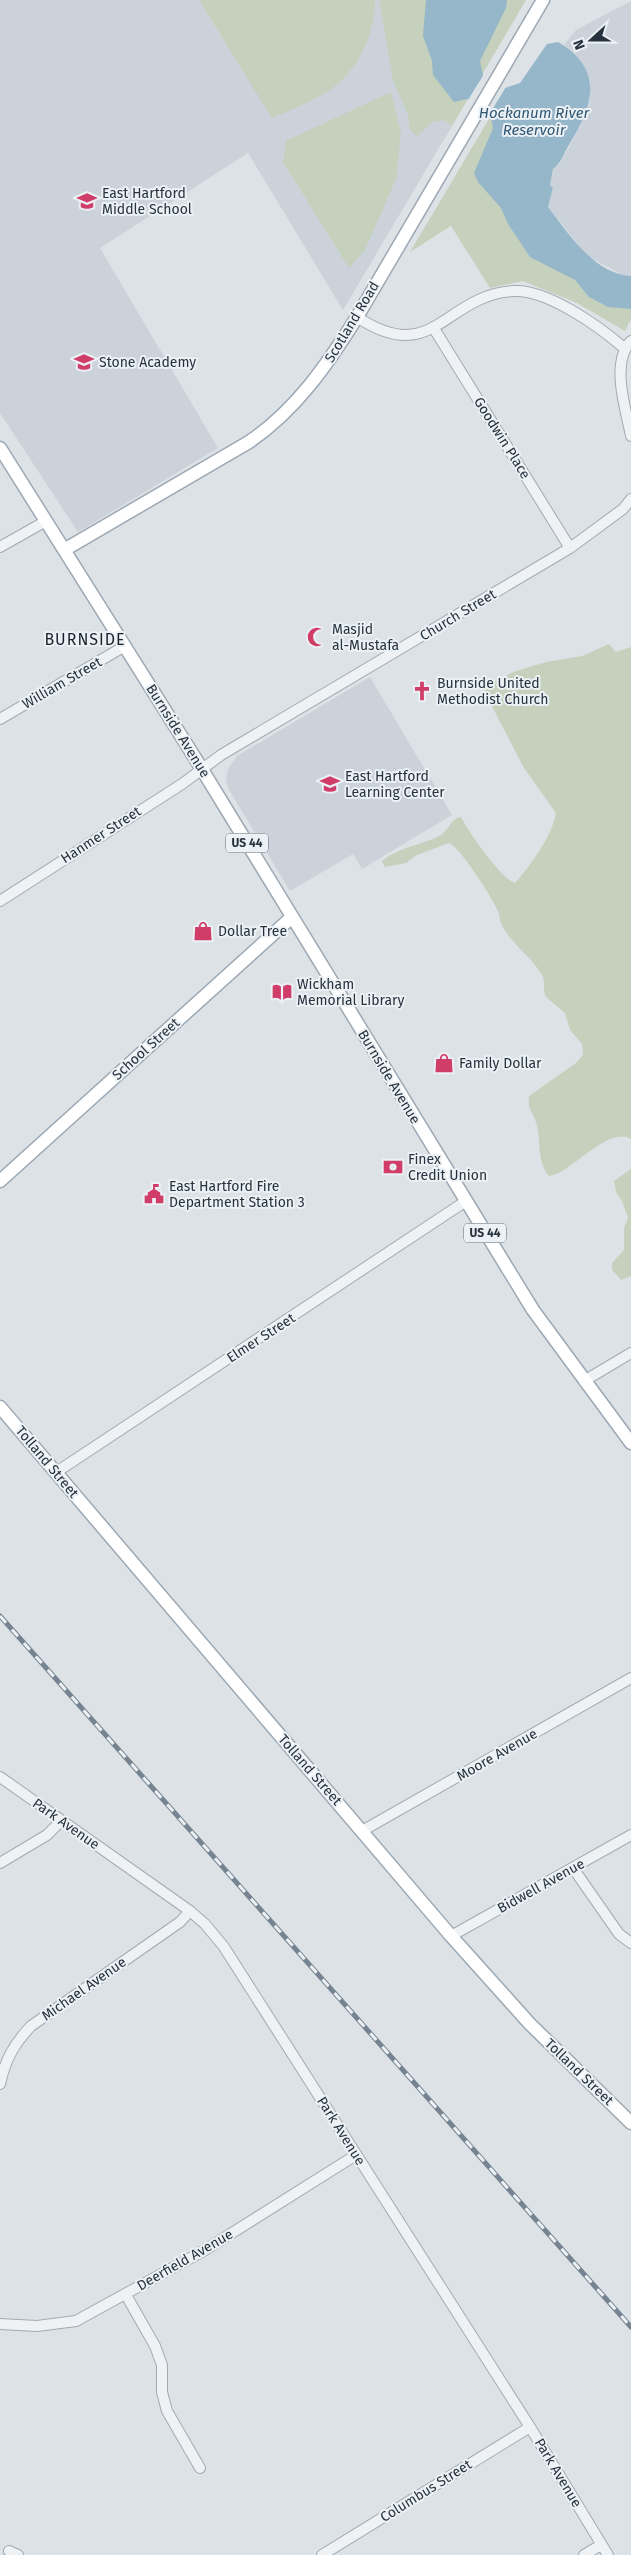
<svg xmlns="http://www.w3.org/2000/svg" width="631" height="2555" viewBox="0 0 631 2555" font-family="'Fira Sans',sans-serif">
  <style>
    .built { fill: #cbd2d9 }
    .green { fill: #c5d1bd }
    .water { fill: #96b6c9 }
    .pier { fill: #dde2e7 }
    .lines { fill: none; stroke-linecap: round; stroke-linejoin: round }
    .minor-casing { stroke: #a2aab1; stroke-width: 12 }
    .major-casing { stroke: #9ca8b3; stroke-width: 15 }
    .minor { stroke: #eff2f5; stroke-width: 10 }
    .major { stroke: #fff; stroke-width: 12 }
    .rail-casing { stroke: #768491; stroke-width: 5 }
    .rail { stroke: #ecf1f5; stroke-width: 3; stroke-dasharray: 9; stroke-linecap: butt }
    .labels { text-anchor: middle; dominant-baseline: central; stroke-width: 4; stroke-linejoin: round; paint-order: stroke }
    .shield { fill: #ecf1f5; stroke: #616b75; stroke-width: 1 }
    .shield-label { font-size: 12px; font-weight: bold; fill: #26323e }
    .poi-label { font-size: 14px; fill: #26323e; stroke: #ecf1f5; text-anchor: start }
    .street-label { font-size: 14px; fill: #26323e; stroke: #ecf1f5 }
    .water-label { font-size: 15px; font-style: italic; fill: #2f5773; stroke: #ecf1f5 }
    .quarter-label { font-size: 16px; letter-spacing: 1px; fill: #18232e; stroke: #ecf1f5 }
  </style>
  <rect width="100%" height="100%" fill="#dde2e7"/>
  <!-- built -->
  <path class="built" d="M0,0H399L420,101L452,126L343,310L248,153L100,248L218,448L78,532L0,413Z
    M631,1V276L623,275L587,256L548,207L553,188L550,185L553,169L560,163L580,127L590,101V80L579,59L564,45L576,30Z
    M370,677L452,815L362,869L353,854L290,891L228,788L226,779L228,769L237,756Z"/>
  <!-- green -->
  <path class="green" d="M199,0H375C375,29 363,59 342,80C328,95 291,110 272,118Z
    M379,0H526L452,126L444,120L433,122L417,136L410,130L408,115L393,80Z
    M391,92L401,134L396,179L365,250L349,268L283,162L286,141Z
    M499,102L530,217L631,291V319L625,331L577,303L523,281L490,288L451,226L410,252Z
    M609,644L616,652L631,647V1139C608,1125 573,1172 549,1176C537,1162 541,1143 537,1126C534,1112 527,1112 529,1096L576,1063L583,1055L582,1044L570,1030L565,1013L546,997C542,989 546,982 542,975C532,957 508,941 501,923C499,919 500,915 498,911C493,899 460,847 449,843L417,855L406,863L385,867L382,861C399,847 422,845 441,835C449,830 451,818 461,817C469,832 500,878 515,883C531,865 552,836 556,813L524,768L483,689L513,672L546,662L582,656Z
    M631,1169V1276L621,1280L612,1270V1263L624,1250V1228L628,1218L622,1201L616,1192L614,1181Z"/>
  <!-- water -->
  <path class="water" d="M426,0H507L506,8L480,61L483,75L505,88L520,83L547,44L558,42C604,69 594,105 570,143C564,153 562,162 553,169L550,185L553,188L548,207C568,233 594,274 631,276V309L608,307L589,297L575,280L530,257L508,224L501,208L478,182L474,173L493,128L490,110L467,99L454,102L433,75L432,61L423,36Z"/>
  <!-- pier -->
  <path class="pier" d="M484,74L506,87L490,113L468,100Z"/>
  <g class="lines">
    <defs>
      <path id="minor" d="M357,317C434,368 444,295 514,291C547,289 600,327 624,348
        M433,327L570,548
        M631,341C610,363 626,409 631,436
        M0,547L46,521
        M0,719L125,646
        M0,901L182,784L221,755L570,548L623,509L631,499
        M584,1381L631,1353
        M55,1473L466,1201
        M0,1777L190,1911L205,1924L224,1947L530,2427L608,2555
        M362,1831L631,1678
        M0,1863L47,1835L61,1821
        M573,1868L619,1934L631,1943
        M451,1936L631,1835
        M0,2084C5,2060 14,2044 31,2026L180,1922L190,1911
        M126,2295L155,2346L162,2365V2392L167,2411L200,2468
        M0,2324L37,2326L76,2321L205,2250L356,2155
        M9,2551L18,2555
        M322,2555L530,2427
        M584,2555L601,2545"/>
      <path id="major" d="M0,448L195,758L533,1310L631,1443
        M64,550L249,442C296,410 327,365 357,317L543,0
        M0,1181L292,917
        M0,1407L451,1936L529,2023L631,2123"/>
    </defs>
    <!-- minor casing -->
    <use href="#minor" class="minor-casing"/>
    <!-- major casing -->
    <use href="#major" class="major-casing"/>
    <!-- minor -->
    <use href="#minor" class="minor"/>
    <!-- major -->
    <use href="#major" class="major"/>
    <defs>
      <path id="rail" d="M0,1616L631,2327"/>
    </defs>
    <!-- rail casing -->
    <use href="#rail" class="rail-casing"/>
    <!-- rail -->
    <use href="#rail" class="rail"/>
  </g>
  <!-- icons -->
  <defs>
    <symbol id="school-bare" viewBox="-9 -9 18 18"><path d="M0-5L7-2L0 1L-7-2ZM-4 1L0 2.5L4 1V4Q0 6-4 4Z" fill="#d13d69" stroke="#ecf1f5" stroke-width="2.5" paint-order="stroke"/></symbol>
    <symbol id="university-bare" viewBox="-9 -9 18 18"><path d="M0-5L7-2L0 1L-7-2ZM-4 1L0 2.5L4 1V4Q0 6-4 4Z" fill="#d13d69" stroke="#ecf1f5" stroke-width="2.5" paint-order="stroke"/></symbol>
    <symbol id="mosque-bare" viewBox="-9 -9 18 18"><path d="M3.5-4.9A6 6 0 1 0 3.5 4.9A5 5 0 1 1 3.5-4.9Z" fill="#d13d69" stroke="#ecf1f5" stroke-width="2.5" paint-order="stroke"/></symbol>
    <symbol id="church-bare" viewBox="-9 -9 18 18"><path d="M-1.2-6h2.4v3.5h3.3v2.4h-3.3V6h-2.4V-.1h-3.3v-2.4h3.3Z" fill="#d13d69" stroke="#ecf1f5" stroke-width="2.5" paint-order="stroke"/></symbol>
    <symbol id="shop-bare" viewBox="-9 -9 18 18"><path d="M-5-2.5h2.3a2.7 3.5 0 0 1 5.4 0H5L5.5 6h-11ZM-1.5-2.5h3a1.5 2.3 0 0 0-3 0Z" fill="#d13d69" stroke="#ecf1f5" stroke-width="2.5" paint-order="stroke"/></symbol>
    <symbol id="library-bare" viewBox="-9 -9 18 18"><path d="M-6-4Q-3-5.5-.7-3.5V5Q-3 3-6 4ZM6-4Q3-5.5 .7-3.5V5Q3 3 6 4Z" fill="#d13d69" stroke="#ecf1f5" stroke-width="2.5" paint-order="stroke"/></symbol>
    <symbol id="bank-bare" viewBox="-9 -9 18 18"><path d="M-6-4H6V4H-6ZM0-2.3a2.3 2.3 0 1 0 0 4.6a2.3 2.3 0 1 0 0-4.6Z" fill="#d13d69" stroke="#ecf1f5" stroke-width="2.5" paint-order="stroke"/></symbol>
    <symbol id="civic-bare" viewBox="-9 -9 18 18"><path d="M-.6-6.5H3V-4.5H.6V-3L4-1V1h2V6H-6V1h2V-1L-.6-3ZM-1.2 2.5V6h2.4V2.5Z" fill="#d13d69" stroke="#ecf1f5" stroke-width="2.5" paint-order="stroke"/></symbol>
  </defs>
  <g fill-rule="evenodd">
    <use href="#school-bare" x="73" y="187" width="28" height="28"/>
    <use href="#university-bare" x="70" y="348" width="28" height="28"/>
    <use href="#mosque-bare" x="303" y="623" width="28" height="28"/>
    <use href="#church-bare" x="408" y="677" width="28" height="28"/>
    <use href="#school-bare" x="316" y="770" width="28" height="28"/>
    <use href="#shop-bare" x="189" y="917" width="28" height="28"/>
    <use href="#library-bare" x="268" y="978" width="28" height="28"/>
    <use href="#shop-bare" x="430" y="1049" width="28" height="28"/>
    <use href="#bank-bare" x="379" y="1153" width="28" height="28"/>
    <use href="#civic-bare" x="140" y="1180" width="28" height="28"/>
  </g>
  <g class="labels">
    <!-- shield labels -->
    <g class="shield">
      <rect x="226" y="833.5" width="42" height="19" rx="4"/>
      <rect x="464" y="1223.5" width="42" height="19" rx="4"/>
    </g>
    <g class="shield-label">
      <text x="247" y="843">US 44</text>
      <text x="485" y="1233">US 44</text>
    </g>
    <!-- poi labels -->
    <g class="poi-label">
      <text x="102" y="193">East Hartford<tspan x="102" dy="16">Middle School</tspan></text>
      <text x="99" y="362">Stone Academy</text>
      <text x="332" y="629">Masjid<tspan x="332" dy="16">al-Mustafa</tspan></text>
      <text x="437" y="683">Burnside United<tspan x="437" dy="16">Methodist Church</tspan></text>
      <text x="345" y="776">East Hartford<tspan x="345" dy="16">Learning Center</tspan></text>
      <text x="218" y="931">Dollar Tree</text>
      <text x="297" y="984">Wickham<tspan x="297" dy="16">Memorial Library</tspan></text>
      <text x="459" y="1063">Family Dollar</text>
      <text x="408" y="1159">Finex<tspan x="408" dy="16">Credit Union</tspan></text>
      <text x="169" y="1186">East Hartford Fire<tspan x="169" dy="16">Department Station 3</tspan></text>
    </g>
    <!-- street labels -->
    <g class="street-label">
      <text transform="translate(352 322) rotate(-59)">Scotland Road</text>
      <text transform="translate(502 438) rotate(58)">Goodwin Place</text>
      <text transform="translate(458 615) rotate(-31)">Church Street</text>
      <text transform="translate(62 683) rotate(-30)">William Street</text>
      <text transform="translate(178 731) rotate(58)">Burnside Avenue</text>
      <text transform="translate(101 835) rotate(-33)">Hanmer Street</text>
      <text transform="translate(146 1049) rotate(-42)">School Street</text>
      <text transform="translate(389 1077) rotate(59)">Burnside Avenue</text>
      <text transform="translate(261 1338) rotate(-33)">Elmer Street</text>
      <text transform="translate(47 1462) rotate(50)">Tolland Street</text>
      <text transform="translate(497 1755) rotate(-30)">Moore Avenue</text>
      <text transform="translate(310 1770) rotate(49)">Tolland Street</text>
      <text transform="translate(66 1824) rotate(35)">Park Avenue</text>
      <text transform="translate(541 1886) rotate(-29)">Bidwell Avenue</text>
      <text transform="translate(84 1989) rotate(-35)">Michael Avenue</text>
      <text transform="translate(579 2072) rotate(44)">Tolland Street</text>
      <text transform="translate(341 2131) rotate(58)">Park Avenue</text>
      <text transform="translate(185 2260) rotate(-30)">Deerfield Avenue</text>
      <text transform="translate(558 2473) rotate(59)">Park Avenue</text>
      <text transform="translate(426 2491) rotate(-32)">Columbus Street</text>
    </g>
    <!-- water labels -->
    <g class="water-label">
      <text x="534" y="113">Hockanum River<tspan x="534" dy="17">Reservoir</tspan></text>
    </g>
    <!-- quarter labels -->
    <g class="quarter-label">
      <text x="85" y="639">BURNSIDE</text>
    </g>
  </g>
  <!-- north arrow -->
  <g transform="translate(591 40) rotate(249)" stroke="#ecf1f5" stroke-width="4" paint-order="stroke">
  <path d="M0-4L9 19L0 12L-9 19Z" fill="#26323e"/>
  <text y="-8" font-size="14" font-weight="bold" text-anchor="middle" fill="#26323e">N</text>
  </g>
</svg>
